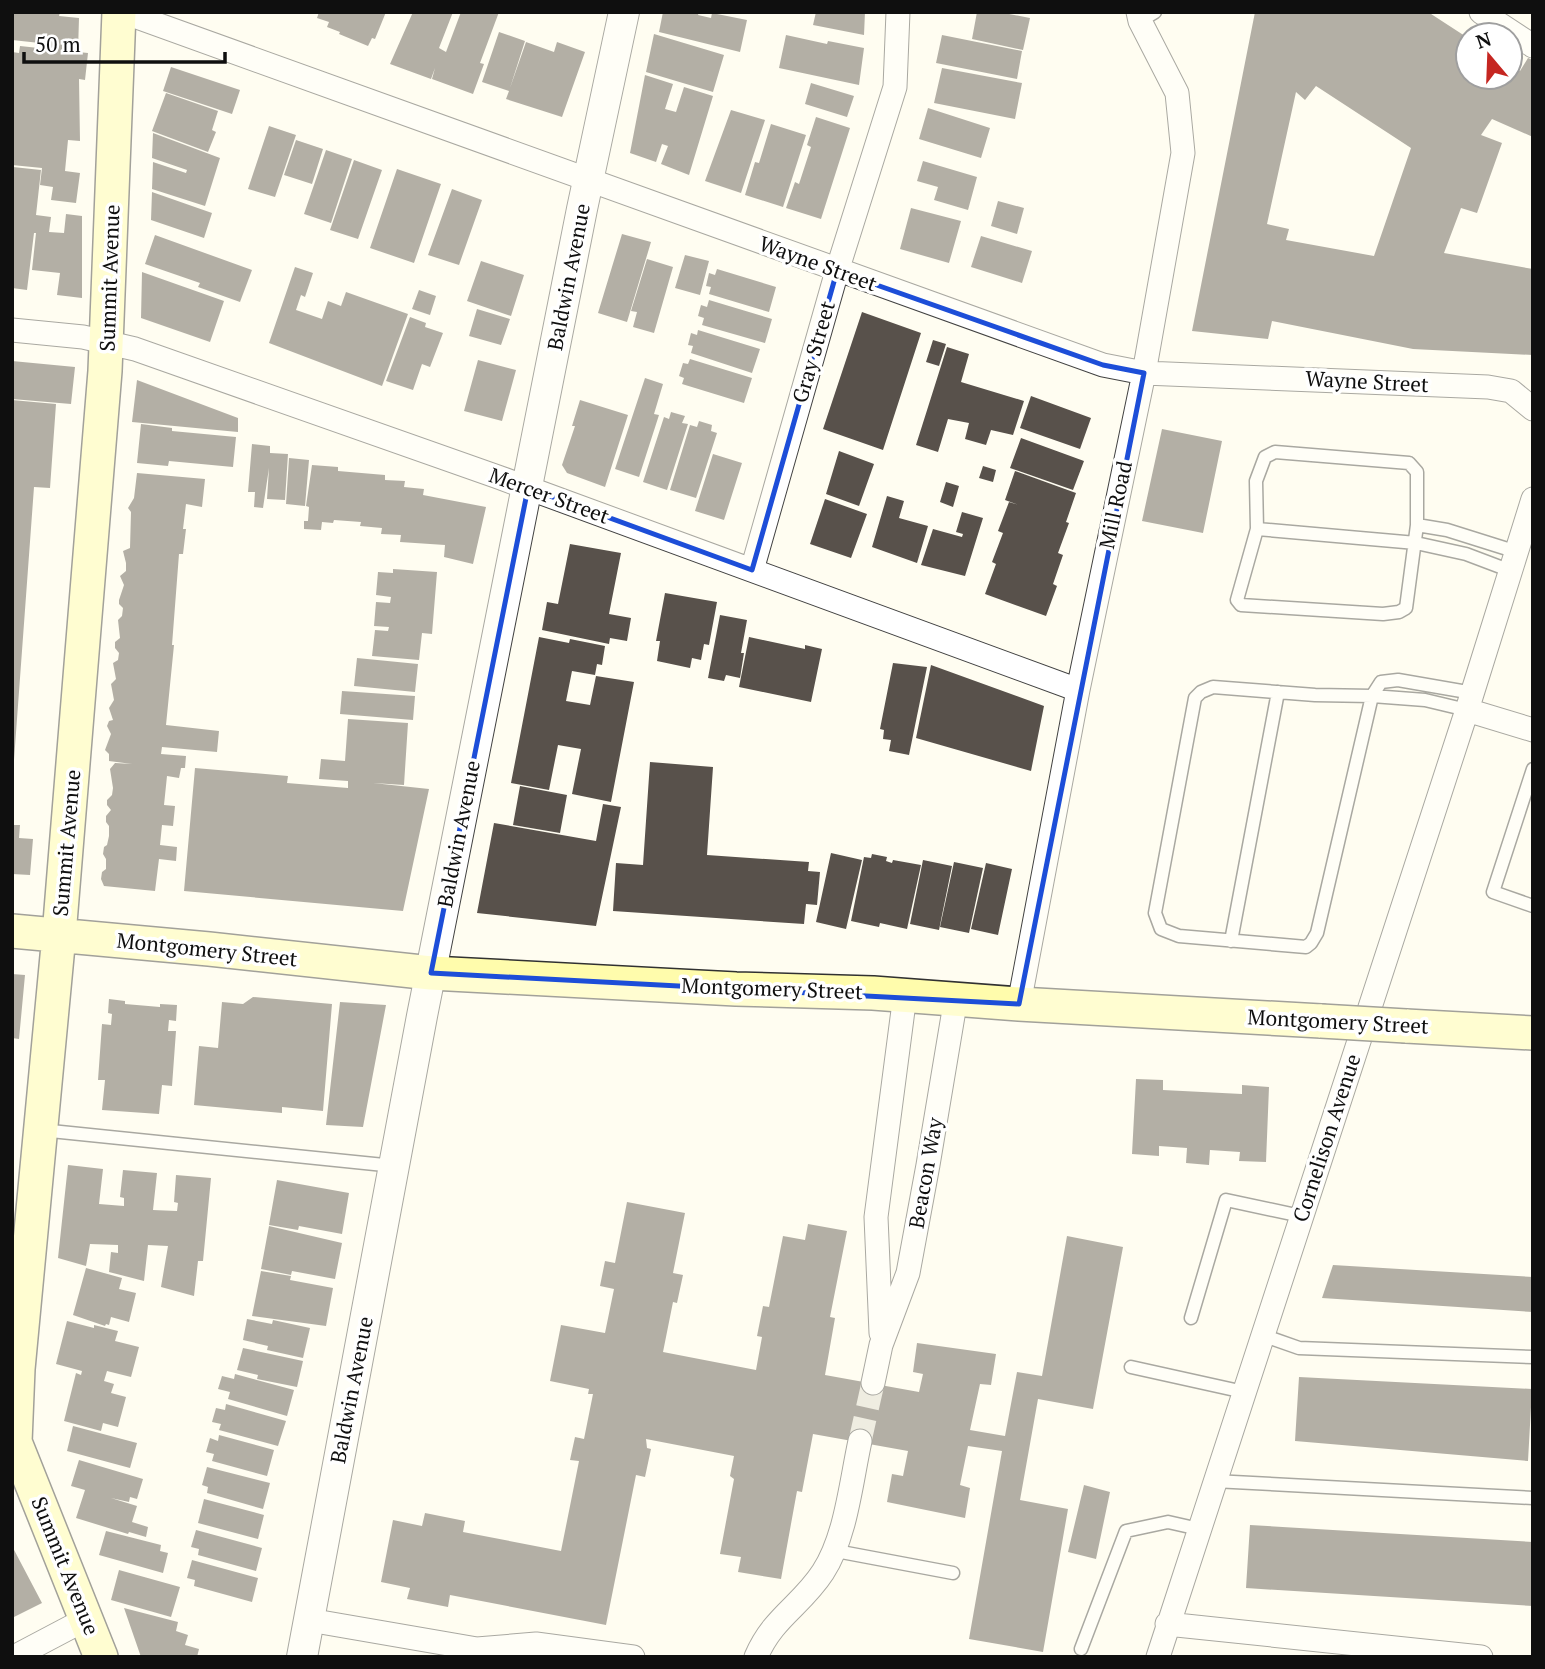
<svg xmlns="http://www.w3.org/2000/svg" width="1545" height="1669" font-family="'PT Serif',serif">
  <rect width="100%" height="100%" fill="#fffdf1"/>
  <path fill="#58514b" fill-rule="evenodd" d="M12 12H60L59 16 79 18 78 52 88 53 85 80 79 79 80 141 68 140 65 171 80 173 76 203 51 200 53 187 40 185 42 168 12 165V52L19 53 20 46 48 49 49 44 12 40Z
    M319 12H386L375 39 372 38 368 46 339 34 340 32 327 27 329 22 317 18Z
    M413 12H453L439 48 446 52 461 12H499L480 63 484 64 473 94 432 79 435 68 431 79 390 64Z
    M663 12H699L698 15 711 18 712 13 747 20 740 52 659 32Z
    M816 12H865L864 35 813 25Z
    M977 12H999L1030 18 1023 50 972 39Z
    M1255 12H1428L1468 38V77H1510V64L1520 71 1528 58 1533 60V137L1492 119 1481 135 1502 143 1477 213 1461 208 1444 253 1533 269V355L1413 349 1272 321 1268 339 1192 331ZM1316 86 1411 148 1374 256 1286 240 1289 229 1267 224 1296 92 1305 100Z
    M499 32 525 41 510 88 526 42 554 52 557 42 585 52 562 117 506 99 509 91 482 82Z
    M654 34 724 55 713 92 646 72Z
    M786 35 827 44 828 41 864 48 859 85 779 68Z
    M942 35 1022 51 1017 79 936 63Z
    M171 67 240 90 232 114 163 91Z
    M942 68 1022 83 1015 119 934 103Z
    M645 75 673 84 665 109 676 112 684 87 713 96 689 175 661 164 668 146 662 144 656 162 630 153Z
    M811 83 854 96 847 117 805 104Z
    M166 93 218 111 212 130 216 132 208 152 152 131Z
    M928 108 990 128 981 158 919 139Z
    M731 110 765 120 741 193 705 181Z
    M816 117 850 128 821 219 786 208 795 182 799 184 811 147 807 145Z
    M771 124 806 135 783 207 745 195 755 162 759 163Z
    M269 126 296 135 275 197 248 189Z
    M153 133 220 158 205 206 152 189 153 162 186 173 187 170 152 158Z
    M296 140 323 149 312 184 284 175Z
    M326 150 352 159 331 223 304 214Z
    M354 160 382 170 358 239 330 230Z
    M923 161 977 177 968 210 934 200 938 187 917 181Z
    M13 167 41 170 36 215 51 217 49 232 64 233 66 214 82 216V298L57 295 60 273 32 270 36 233H34L27 290 12 288Z
    M397 169 441 184 414 263 370 248Z
    M452 189 482 200 459 265 428 255Z
    M152 192 212 213 204 238 151 220Z
    M998 201 1024 208 1017 234 991 226Z
    M911 208 961 221 949 263 900 249Z
    M622 234 651 242 627 322 598 313Z
    M155 235 252 270 240 302 198 287 200 283 145 264Z
    M981 236 1032 251 1022 283 971 267Z
    M685 255 709 261 700 295 675 288Z
    M647 259 673 267 654 333 633 327 637 312 631 311Z
    M481 261 524 275 511 316 467 301Z
    M295 267 313 273 305 297 301 295 296 310 299 311 322 319 328 301 341 306 346 292 408 314 382 386 269 343Z
    M717 269 776 287 769 312 709 294 711 287 706 286 709 273 715 275Z
    M142 272 224 301 210 342 141 318Z
    M419 290 436 296 430 315 412 309Z
    M709 300 772 319 765 343 702 325 704 318 698 316 701 305 707 307Z
    M477 309 510 319 501 345 469 336Z
    M862 312 921 333 883 450 823 429Z
    M410 317 426 323 425 327 443 333 430 367 422 364 413 390 386 381Z
    M698 330 760 349 752 373 691 353 693 346 688 345 691 333 697 335Z
    M933 340 946 344 939 366 926 362Z
    M947 347 969 354 961 382 1024 401 1013 435 991 430 986 445 965 439 969 423 948 419 938 452 916 445Z
    M690 359 752 378 744 403 682 384 684 378 679 376 683 363 688 364Z
    M478 360 516 370 502 421 464 411Z
    M12 361 75 367 71 404 12 399Z
    M645 378 663 384 654 414 659 415 639 477 615 469Z
    M137 380 238 418V432L132 422Z
    M1031 396 1091 418 1080 449 1020 428Z
    M12 400 56 404 50 488 34 487 14 760H12Z
    M580 400 628 415 605 487 567 473 562 465 575 426H572Z
    M671 412 685 416 682 423 688 424 667 490 643 482 664 417 669 419Z
    M699 421 712 425 711 431 717 433 696 498 670 490 690 425 697 427Z
    M141 424 172 428V431L236 437 233 467 169 461 168 466 137 463Z
    M1162 429 1222 441 1203 533 1142 521Z
    M1021 438 1084 461 1073 490 1010 468Z
    M252 444 270 446V453L288 454 285 500 267 499 269 468 263 508 254 507 255 492H248Z
    M839 451 874 464 859 506 826 494Z
    M713 454 742 463 724 520 695 511Z
    M289 458 309 460 305 506 286 504Z
    M312 465 338 467V471L385 475V480L405 481 404 487 424 489 423 495 486 507 473 564 444 557 445 545 400 542 401 535 381 534 382 528 360 526 361 522 334 520 333 523 322 522 321 530 304 529V521H308L309 507 306 506Z
    M983 466 996 470 993 482 979 478Z
    M1015 471 1076 493 1066 522 1069 523 1058 553 1063 555 1053 584 1057 586 1046 616 985 594 996 564 992 562 1003 533 998 531 1009 502 1019 505 1005 500Z
    M137 473 205 479 202 507 186 504 183 529H186L183 554H179L172 645H174L166 725 219 731 217 752 162 747 161 754 186 756 185 768H181L179 778 167 776 164 805 175 806 173 826 162 825 160 845 177 847 176 861 159 859 155 891 104 886 101 879 102 872 106 869V859L103 854 104 847 107 845 109 836V826L106 822V816L111 810 107 805V800L112 795 113 788 110 769 115 763 132 764 109 761V754L105 750 111 734 107 726 109 721 113 720 109 708 114 700 111 684 116 679 113 663 118 660 119 653 115 648V642L120 638 118 620 122 616 123 608 119 604V600L124 585 120 576 126 571V563L123 551 130 548 131 512 128 508 134 498Z
    M946 482 959 486 953 507 940 502Z
    M887 496 904 501 899 518 928 526 917 563 872 547Z
    M825 499 867 514 851 558 810 544Z
    M962 512 983 518 965 576 921 565 933 529 962 537 963 534 956 532Z
    M570 544 621 553 609 614 631 618 627 641 610 638 609 644 542 630 547 602 558 604Z
    M393 569 437 572 432 634 422 633 419 660 372 656 375 630 388 631 389 627 374 626 376 602 390 603 391 597 376 595 378 572 393 573Z
    M665 593 717 602 709 645 704 644 701 660 692 658 690 668 657 661 660 641H656Z
    M720 615 747 620 741 653H744L740 678 726 675 724 681 708 678Z
    M539 637 569 643 570 639 605 646 602 665 597 664 595 675 572 671 566 701 590 705 596 676 634 682 611 802 572 794 581 749 558 745 549 790 511 783Z
    M749 637 805 649V645L822 649 811 702 739 687Z
    M357 658 418 664 415 692 354 686Z
    M893 663 927 667 909 755 889 751 891 740 883 739 884 730 880 729Z
    M931 665 1044 706 1031 771 916 738Z
    M342 691 415 696 413 720 340 714Z
    M348 719 408 723 404 785 373 783 429 789 403 911 184 891 195 768 288 776 287 783 348 788V781L319 779 321 759 345 761Z
    M650 762 713 767 707 855 809 862 808 871 820 872 817 905 806 904 804 924 613 911 616 863 643 865Z
    M520 786 567 795 560 833 513 825Z
    M603 804 621 807 596 926 477 913 494 823 596 841Z
    M12 825H20L19 838 33 839 30 875 12 874Z
    M831 853 862 860 846 929 816 922Z
    M872 854 887 857 886 861 892 863 893 860 921 865 907 929 880 923 879 927 851 921 864 857 871 858Z
    M923 860 952 866 939 930 910 924Z
    M954 862 983 868 969 933 940 927Z
    M986 863 1012 869 998 935 971 929Z
    M12 974 25 975 19 1039 12 1038Z
    M253 997 332 1004 323 1111 282 1107V1113L194 1105 199 1046 218 1048 222 1002 243 1004Z
    M109 999 125 1001V1004L160 1007V1004L177 1005 176 1021 169 1020 168 1031H176L172 1086 162 1085 159 1114 102 1110 105 1080H98L102 1024 111 1025 112 1014 108 1013Z
    M340 1002 386 1005 363 1127 326 1125Z
    M1136 1079 1163 1080V1090L1242 1094V1085L1269 1087 1266 1162 1239 1161 1240 1152 1210 1150 1209 1165 1186 1163 1187 1148 1159 1146V1156L1132 1154Z
    M68 1165 103 1169 99 1204 124 1206V1198L120 1197 123 1170 157 1173 153 1210 177 1211 178 1203 174 1202 176 1175 211 1178 203 1261H198L194 1296 161 1287 168 1246 148 1245 144 1281 109 1272 111 1252 118 1253V1245L90 1244 86 1266 58 1258Z
    M277 1180 349 1193 342 1234 299 1226 298 1230 269 1225Z
    M627 1202 685 1213 673 1273 683 1275 677 1303 673 1302 663 1352 756 1370 762 1337 757 1336 763 1306 769 1307 783 1236 805 1240 808 1224 847 1231 830 1317 835 1318 825 1375 919 1392 923 1374 913 1372 917 1343 996 1354 991 1385 980 1384 970 1430 1005 1436 1017 1372 1042 1376 1067 1236 1123 1247 1093 1409 1038 1399 1020 1500 1068 1509 1043 1652 969 1639 1002 1451 968 1446 960 1485 970 1488 965 1518 887 1502 892 1474 903 1476 908 1451 813 1434 802 1492 797 1491 781 1579 738 1572 741 1557 720 1554 734 1479 730 1476 734 1456 646 1439 647 1448 651 1449 645 1477 636 1475 606 1625 450 1595 448 1607 407 1599 410 1588 381 1582 393 1520 422 1526 425 1513 465 1521 463 1532 561 1551 579 1461 570 1460 575 1437 584 1439 593 1394H588L589 1389 550 1381 561 1325 605 1333 614 1289 600 1286 605 1261 615 1263Z
    M269 1226 342 1243 335 1279 292 1271 291 1275 261 1269Z
    M1333 1265 1533 1277V1312L1322 1298Z
    M86 1268 122 1278 119 1289 136 1293 129 1322 111 1317 109 1325 106 1324 105 1326 73 1315Z
    M261 1271 291 1276 290 1280 333 1288 326 1326 252 1316Z
    M247 1319 272 1324 273 1320 310 1328 303 1358 267 1350 268 1346 243 1340Z
    M67 1321 94 1328V1325L118 1331 115 1341 139 1347 131 1377 107 1371 104 1381 114 1384 111 1393 126 1397 118 1427 103 1423 101 1431 64 1421 76 1373 81 1375 82 1371 56 1364Z
    M243 1348 303 1361 297 1387 257 1379 258 1375 237 1370Z
    M235 1374 294 1390 287 1416 228 1399 230 1392 218 1389 222 1376 234 1379Z
    M1299 1377 1532 1389 1528 1461 1295 1441Z
    M226 1404 286 1421 278 1446 219 1430 221 1424 212 1422 216 1408 225 1410Z
    M73 1426 137 1443 130 1468 67 1451Z
    M219 1435 274 1450 267 1476 212 1461 214 1454 206 1452 210 1438 218 1441Z
    M79 1460 143 1479 137 1499 130 1497 129 1502 111 1498 137 1506 132 1522 148 1527 146 1537 129 1532 128 1534 76 1518 85 1490 71 1486Z
    M207 1467 270 1483 263 1509 207 1493 208 1487 202 1485Z
    M1084 1485 1110 1492 1096 1559 1068 1552Z
    M204 1499 264 1515 258 1539 198 1523Z
    M1250 1525 1533 1542V1606L1246 1588Z
    M196 1530 262 1548 256 1571 198 1555 199 1549 191 1547Z
    M106 1531 161 1545 160 1551 168 1553 163 1573 99 1555Z
    M12 1546 42 1603 12 1618Z
    M192 1560 258 1578 252 1602 194 1586 195 1580 187 1578Z
    M119 1570 180 1587 171 1617 111 1600Z
    M124 1608 178 1622 176 1631 188 1635 185 1645 199 1649 197 1657H141Z"/>
  <g fill="none" stroke-linecap="round" stroke-linejoin="round">
    <path stroke="#dbd9cf" stroke-width="23" stroke-dasharray="23 11" stroke-linecap="butt" d="M860 1441 873 1383"/>
    <g stroke="#424242" stroke-width="15">
      <path id="service" d="M1140 21 1155 12
        M1417 525 1447 530 1517 552
        M1257 529 1237 600 1241 605 1383 614 1399 612 1406 608 1417 525V472L1409 463 1275 452 1265 457 1256 481 1257 529 1416 543 1466 554 1511 571
        M1213 687 1315 695 1372 696 1317 933 1311 943 1306 947 1179 936 1161 929 1155 913 1195 698 1201 692Z
        M1467 710 1425 700 1372 696 1381 682 1398 680 1473 693
        M1533 769 1493 892 1533 906
        M1231 941 1278 692
        M41 1130 394 1166
        M1191 1318 1226 1200 1301 1216
        M1262 1335 1299 1348 1533 1357
        M1131 1367 1244 1392
        M1214 1481 1533 1498
        M836 1551 953 1573
        M1081 1649 1126 1531 1168 1522 1199 1529"/>
    </g>
    <g stroke="#424242" stroke-width="25">
      <path id="minor" d="M123 12 1103 365 1144 373 1488 387 1511 391 1533 409
        M1481 12 1533 46
        M12 330 83 337 135 349 498 477 1078 690
        M752 570 837 271 895 87 898 12
        M1467 710 1533 730
        M1019 1004 1078 690 1144 373 1183 153 1177 93 1140 21 1138 12
        M881 1333 876 1217 905 995
        M873 1383 881 1345 908 1273 928 1165 956 998
        M309 1620 477 1649 536 1644 633 1657
        M1167 1624 1481 1657
        M14 1657 86 1619
        M756 1657C773 1617 801 1606 823 1572 846 1537 851 1482 860 1441
        M1158 1657 1467 710 1533 499"/>
    </g>
    <g stroke="#424242" stroke-width="32">
      <path id="tertiary" d="M302 1657 422 1016 582 209 624 12"/>
    </g>
    <g stroke="#313131" stroke-width="36">
      <path id="secondary" d="M12 931 209 949 431 973 736 989 873 993 1019 1004 1321 1021
        M1406 1026 1533 1033
        M101 1657 15 1442 18 1369 59 935 105 371 119 12"/>
    </g>
    <use href="#service" stroke="#fff" stroke-width="12"/>
    <use href="#minor" stroke="#fff" stroke-width="23"/>
    <use href="#tertiary" stroke="#fff" stroke-width="30"/>
    <use href="#secondary" stroke="#fffcac" stroke-width="33"/>
    <g stroke="#313131" stroke-width="36" stroke-linecap="butt">
      <path id="secondary-bridge" d="M1321 1021 1406 1026"/>
    </g>
    <use href="#secondary-bridge" stroke="#fffcac" stroke-width="33"/>
  </g>
  <path d="M0 0H1545V1669H0ZM837 271 1103 365 1144 373 1019 1004 431 973 528 488 752 570Z" fill="#fffdf1" fill-opacity=".55" fill-rule="evenodd"/>
  <path fill="none" stroke="#1d4ed8" stroke-width="5" stroke-linejoin="round" d="M837 271 1103 365 1144 373 1019 1004 431 973 528 488 752 570Z"/>
  <g text-anchor="middle" stroke-width="7" stroke-linejoin="round" paint-order="stroke">
    <g font-size="21" fill="#0f0f0f" stroke="#fff">
      <text transform="translate(818 264) rotate(20)" y="7">Wayne Street</text>
      <text transform="translate(569 277) rotate(-79)" y="7">Baldwin Avenue</text>
      <text transform="translate(110 278) rotate(-88)" y="7">Summit Avenue</text>
      <text transform="translate(814 352) rotate(-74)" y="7">Gray Street</text>
      <text transform="translate(1367 382) rotate(3)" y="7">Wayne Street</text>
      <text transform="translate(549 496) rotate(20)" y="7">Mercer Street</text>
      <text transform="translate(1116 505) rotate(-78)" y="7">Mill Road</text>
      <text transform="translate(459 834) rotate(-79)" y="7">Baldwin Avenue</text>
      <text transform="translate(67 843) rotate(-85)" y="7">Summit Avenue</text>
      <text transform="translate(207 950) rotate(6)" y="7">Montgomery Street</text>
      <text transform="translate(772 989) rotate(2)" y="7">Montgomery Street</text>
      <text transform="translate(1338 1022) rotate(3)" y="7">Montgomery Street</text>
      <text transform="translate(1327 1138) rotate(-72)" y="7">Cornelison Avenue</text>
      <text transform="translate(926 1173) rotate(-80)" y="7">Beacon Way</text>
      <text transform="translate(352 1390) rotate(-79)" y="7">Baldwin Avenue</text>
      <text transform="translate(65 1566) rotate(68)" y="7">Summit Avenue</text>
    </g>
  </g>
  <rect width="1545" height="1669" fill="none" stroke="#0f0f0f" stroke-width="28"/>
  <g transform="translate(1489 56) rotate(341)"><circle r="33" fill="#ffffff" stroke="#9f9f9f" stroke-width="2"/>
  <path d="M0-5L12 26L0 18L-12 26Z" fill="#c52621"/>
  <text y="-10" font-size="19" font-weight="bold" text-anchor="middle" fill="#0f0f0f">N</text>
  </g>
  <path d="M24 52v10h201v-10" fill="none" stroke="#0f0f0f" stroke-width="3.5"/>
  <text x="35" y="52" font-size="21" fill="#0f0f0f" stroke="#ffffff" stroke-width="5" paint-order="stroke">50 m</text>
</svg>
